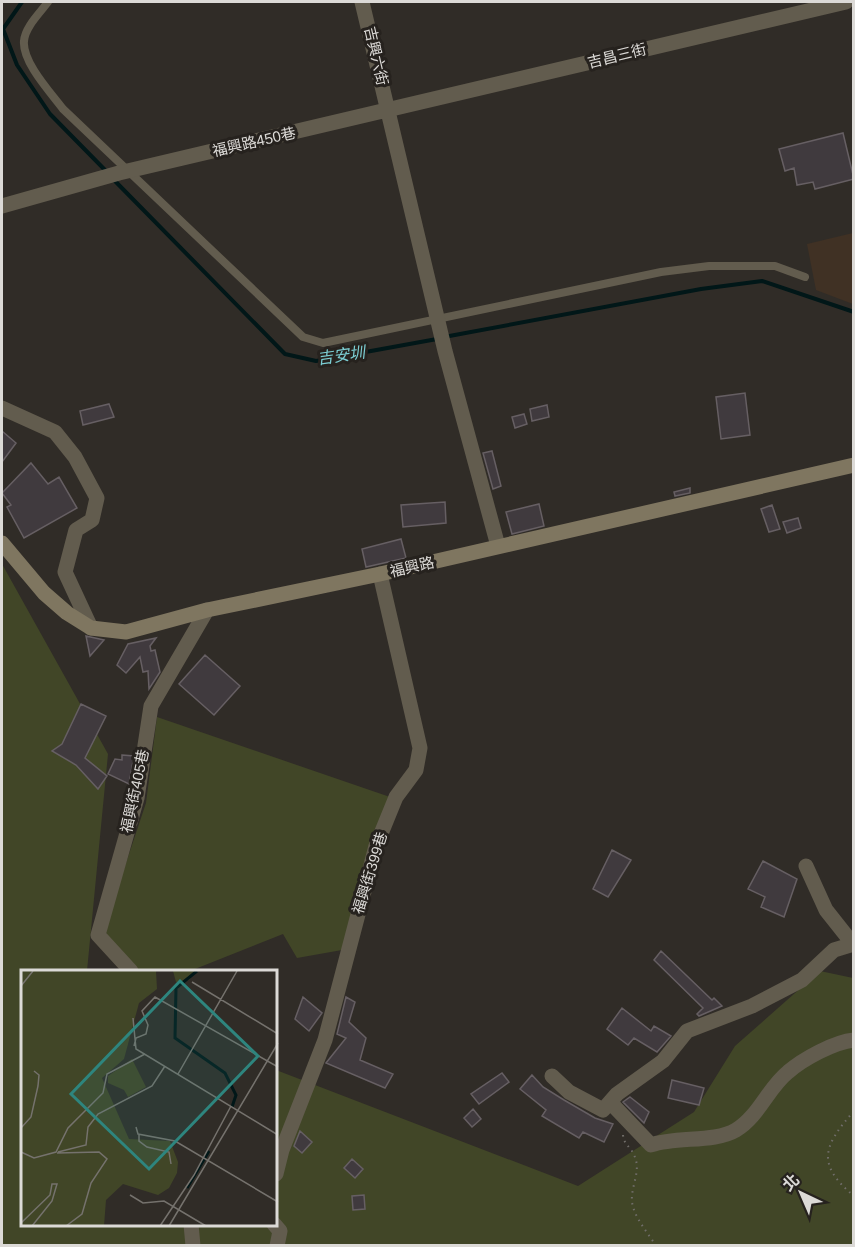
<svg xmlns="http://www.w3.org/2000/svg" width="855" height="1247" font-family="Helvetica,'Noto Sans TC',sans-serif">
  <rect width="100%" height="100%" fill="#302c27"/>
  <path fill="#403124" d="M853 233H854L853 304 816 290 807 244Z"/>
  <path fill="#414627" d="M2 564 108 754 87 971H22V1224H276V1070L578 1186 694 1112 735 1046 820 971 853 978V1245H2Z
    M157 717 390 797 342 950 297 958 283 934 190 971H139C128 959 105 943 105 926L146 803Z"/>
  <g fill="none" stroke-linecap="round" stroke-linejoin="round">
    <path stroke="#011718" stroke-width="4" d="M22 2 3 29 17 65 50 114 106 171
      M113 179 285 354 316 361 437 339
      M444 337 701 289 762 281 854 312"/>
  </g>
  <path fill="#403a3e" stroke="#665f63" stroke-width="1.5" d="M843 133 854 179 815 189 813 182 797 185 794 168 785 171 779 149Z
    M745 393 750 435 721 439 716 397Z
    M109 404 114 417 83 425 80 411Z
    M547 405 549 417 532 421 530 409Z
    M524 414 527 424 515 428 512 417Z
    M2 431 16 443 2 462Z
    M492 451 501 486 493 489 483 453Z
    M31 463 48 484 59 477 77 508 24 538 7 507 11 505 2 493Z
    M690 488V493L675 496 674 492Z
    M445 502 446 523 403 527 401 505Z
    M539 504 544 526 512 534 506 512Z
    M772 505 780 529 769 532 761 509Z
    M798 518 801 528 787 533 783 522Z
    M401 539 406 558 366 567 362 549Z
    M86 636 104 640 90 656Z
    M156 638 150 646 151 651 155 650 160 672 149 689 148 671 143 672 140 657 126 673 117 665 128 644Z
    M205 655 240 686 214 715 179 684Z
    M81 704 106 716 85 758 107 776 98 789 76 765 52 751 62 744Z
    M122 755 134 756 129 784 108 774 115 759 122 760Z
    M612 850 631 860 608 897 593 889Z
    M763 861 797 879 784 917 761 907 765 897 748 889Z
    M661 951 712 1000 714 998 722 1006 699 1016 697 1014 703 1008 654 960Z
    M303 997 322 1013 309 1031 295 1019Z
    M346 997 355 1002 349 1022 366 1038 360 1060 393 1074 385 1088 326 1063 346 1038 337 1034Z
    M622 1008 651 1031 654 1026 671 1036 657 1052 634 1038 628 1045 607 1029Z
    M502 1073 509 1082 479 1104 471 1094Z
    M532 1075 543 1087 564 1100 595 1118 613 1124 604 1142 583 1132 579 1138 542 1116 546 1110 520 1089Z
    M672 1080 704 1088 699 1105 668 1098Z
    M630 1097 649 1112 644 1123 623 1102Z
    M473 1109 481 1119 472 1127 464 1118Z
    M300 1131 312 1142 302 1153 294 1146Z
    M352 1159 363 1169 355 1178 344 1168Z
    M364 1195 365 1209 353 1210 352 1196Z"/>
  <g fill="none" stroke-linecap="round" stroke-linejoin="round">
    <path stroke="#706d69" stroke-width="2" stroke-dasharray="1.5 4.5" stroke-linecap="butt" d="M854 1111C824 1145 815 1164 854 1196
      M623 1135C624 1145 631 1147 634 1155 641 1169 633 1182 632 1196 630 1213 647 1231 656 1246"/>
    <path stroke="#625c4e" stroke-width="8" d="M48 2C40 13 25 27 24 41 22 62 51 93 63 109L303 337 323 343 661 272 709 266H775L805 277"/>
    <path stroke="#625c4e" stroke-width="15" d="M362 2 445 351 498 546
      M2 206 119 173 846 2
      M2 408 55 432 75 457 97 498 92 520 76 530 65 572 91 628
      M806 866 826 910 853 944
      M131 971 98 935 137 798 151 706 207 610
      M552 1076 569 1092 603 1110 617 1094 663 1061 687 1031 752 1006 802 980 834 950 854 944
      M610 1102 651 1145C677 1136 714 1143 736 1130 759 1116 768 1088 788 1072 803 1059 834 1042 854 1040
      M276 1174 282 1150 325 1040 376 846 396 797 416 770 420 748 380 574
      M191 1224 193 1246
      M274 1224 280 1231 277 1246"/>
    <path stroke="#7f7660" stroke-width="15" d="M2 543 44 593 67 613 91 628 126 632 207 610 380 574 854 465"/>
  </g>
  <g text-anchor="middle" stroke-width="6" stroke-linejoin="round" paint-order="stroke">
    <g font-size="15" fill="#dcdad7" stroke="#26221e">
      <text transform="translate(376 56) rotate(77)" y="5">吉興六街</text>
      <text transform="translate(617 56) rotate(-14)" y="5">吉昌三街</text>
      <text transform="translate(254 142) rotate(-13)" y="5">福興路450巷</text>
      <text transform="translate(412 567) rotate(-13)" y="5">福興路</text>
      <text transform="translate(135 791) rotate(-78)" y="5">福興街405巷</text>
      <text transform="translate(370 873) rotate(-73)" y="5">福興街399巷</text>
    </g>
    <g font-size="16" font-style="italic" fill="#7ccfd4" stroke="#26221e">
      <text transform="translate(341 355) rotate(-8)" y="6">吉安圳</text>
    </g>
  </g>
  <g transform="translate(21 970)">
    <rect width="256" height="256" fill="#302c27"/>
    <path d="M0 1H135L136 19 118 33 103 89 81 108 108 169 149 171 157 192 156 203 148 218 137 225 102 214 85 230 83 256H0ZM152 1H174L168 10 155 12ZM111 89 125 117 107 127 103 120 87 113V106Z" fill="#414627"/>
    <path fill="none" stroke="#011718" stroke-width="3" d="M176 1 155 18 154 68 204 103 215 125 211 137M166 218 188 181"/>
    <path fill="none" stroke="#75726d" stroke-width="1.5" d="M171 12 257 64M0 16 12 1M112 48 115 79 257 165M113 76 115 68 125 64 127 55 121 41 134 27 257 97M157 104 216 1M115 157 117 164 154 171 257 232M0 158 10 147 17 116 18 105 13 101M118 164V171L126 177 148 182 150 194M0 182 13 188 35 182 47 158 82 123 86 104 124 84M37 182 65 175 67 157 77 144 131 116 144 96M36 183 78 182 86 189 70 213 61 244 45 256M109 225 122 233 143 231 185 256M0 253 29 225 31 214H36L31 231 11 256M139 256 173 205 210 136M148 256 257 73"/>
    <path fill="#2e857e" fill-opacity="0.15" stroke="#2e857e" stroke-width="3" d="M159 11 237 86 128 199 50 124Z"/>
    <rect width="256" height="256" fill="none" stroke="#dcdad7" stroke-width="3"/>
  </g>
  <rect width="855" height="1247" fill="none" stroke="#dcdad7" stroke-width="6"/>
  <g transform="translate(801 1193) rotate(316)" stroke="#26221e" stroke-width="4.5" paint-order="stroke">
  <path d="M0-4.5L10 22L0 15L-10 22Z" fill="#dcdad7"/>
  <text y="-9" font-size="16" font-weight="bold" text-anchor="middle" fill="#dcdad7">北</text>
  </g>
</svg>
